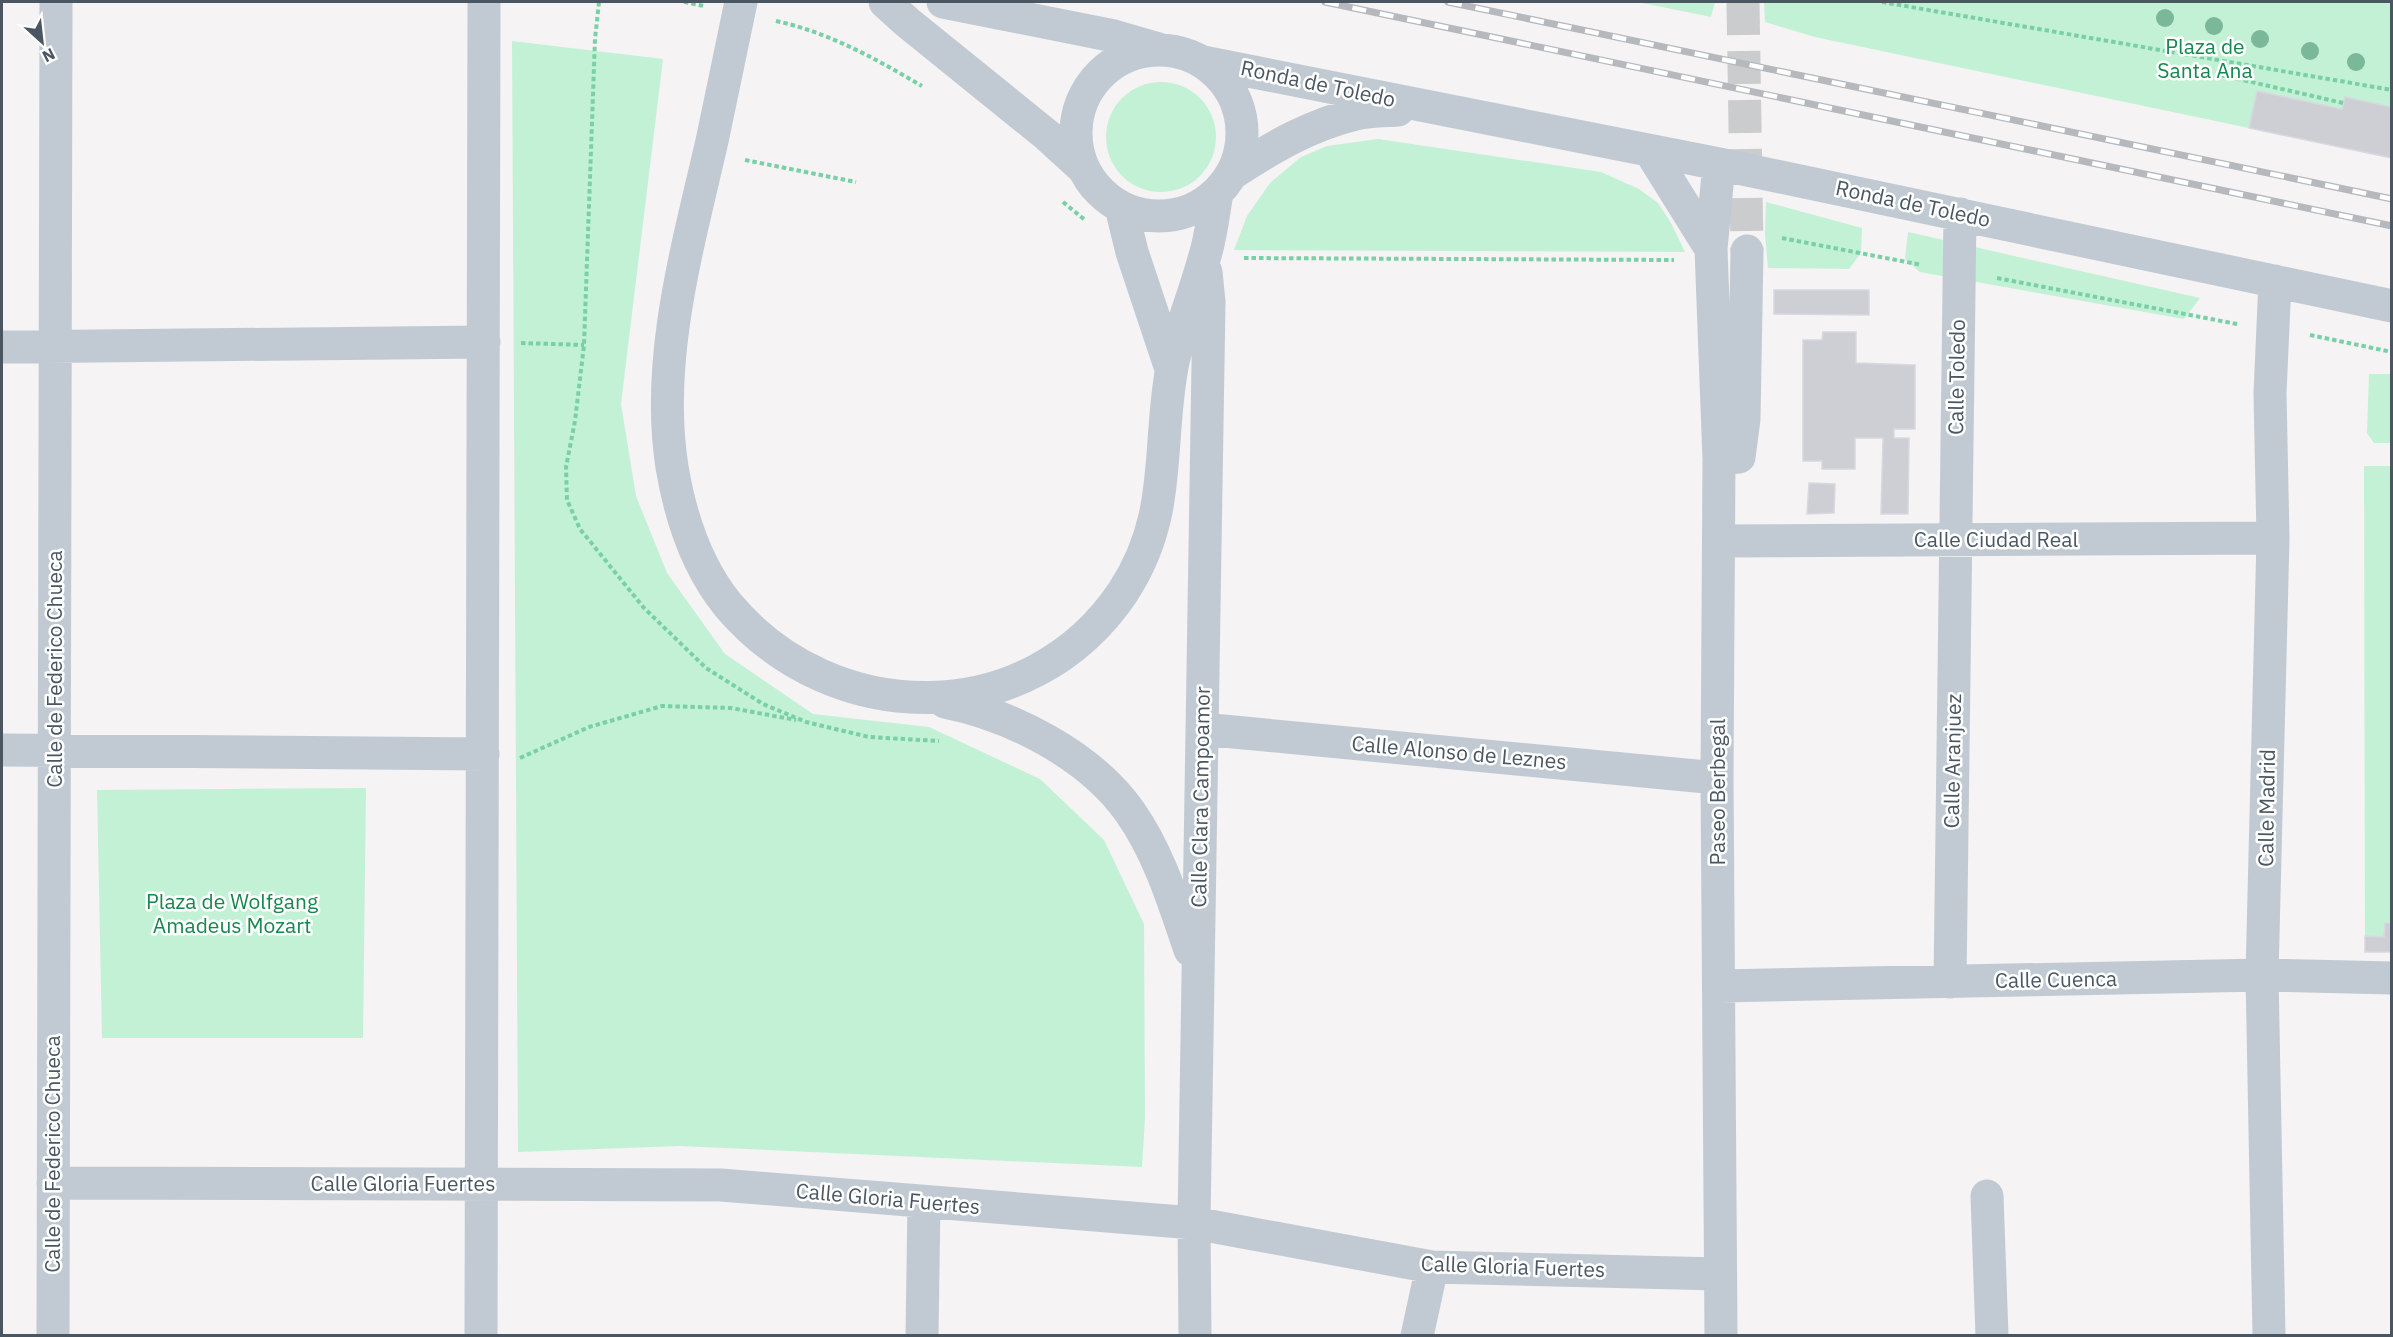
<svg xmlns="http://www.w3.org/2000/svg" width="2393" height="1337" font-family="'IBM Plex Sans',sans-serif">
  <rect width="100%" height="100%" fill="#f5f3f3"/>
  <path fill="#c3f1d5" d="M1637 2H1715L1711 17Z
    M1764 2H2391V107L2345 97 2342 109 2257 92 2249 128 1815 37 1765 22Z
    M512 41 663 59 621 404 636 496 667 573 725 654 813 714 929 727 1040 779 1104 840 1144 924 1145 1117 1142 1167 679 1146 518 1152Z
    M1106 137a55 55 0 1 1 110 0a55 55 0 1 1-110 0Z
    M1378 139 1601 172 1639 189 1658 203 1671 223 1685 252 1234 250 1247 216 1270 183 1301 157 1327 146Z
    M1766 202 1862 228 1861 253 1849 269 1768 268 1765 234Z
    M1908 232 2200 298 2184 319 1920 272 1905 259Z
    M2369 374H2391V443H2374L2367 433Z
    M2364 466H2391V952H2365Z
    M366 788 363 1038H102L97 790Z"/>
  <path fill="#cdcfd5" stroke="#d7d9de" stroke-width="1.5" d="M2257 91 2342 109 2345 97 2392 107V158L2249 128Z
    M1774 290H1869V315L1774 314Z
    M1823 332H1856V363L1915 365V429H1894V438H1909L1908 514H1881L1883 438H1855V469H1822V461H1803V340H1822Z
    M1809 483 1835 484 1834 513 1807 514Z
    M2385 923H2392V952H2365V936L2384 937Z"/>
  <g fill="none" stroke-linecap="round" stroke-linejoin="round">
    <path stroke="#caccce" stroke-width="33" stroke-dasharray="33 16" stroke-linecap="butt" d="M1743 2 1747 251"/>
    <path stroke="#7ad0a6" stroke-width="4" stroke-dasharray="4.5 3" stroke-linecap="butt" d="M599 2 595 39 584 345 575 421 566 467 567 500 580 529 644 608 706 668 763 704 806 722 869 737 939 741
      M684 2 704 6
      M1882 2 2392 90
      M776 21C828 32 876 59 922 86
      M2223 61 2221 75 2343 103
      M745 160 856 182
      M1063 202 1085 220
      M1782 238 1922 265
      M1244 258 1674 260
      M1997 278 2237 324
      M2310 335 2392 352
      M521 343 584 345
      M520 758 589 727 662 706 731 708 796 720"/>
    <path stroke="#c1cad2" stroke-width="33" d="M741 2C731 48 722 95 712 141 688 246 655 359 672 467 680 515 697 567 728 605 833 730 1030 731 1123 592 1173 516 1157 449 1172 367 1179 330 1194 296 1204 259 1211 238 1213 215 1217 193
      M885 2 907 22 1048 136 1083 168
      M943 2 1114 36 1159 49
      M1076 133a83 83 0 1 1 166 0a83 83 0 1 1-166 0Z
      M1203 62 1719 164 2392 306
      M1650 151 1711 249
      M1719 164 1711 249 1719 459 1717 778 1721 1336
      M1233 173C1271 148 1310 125 1356 114 1369 111 1384 111 1398 110
      M1121 207 1132 252 1171 369
      M2 347 484 342
      M1719 459 1739 457 1744 419 1747 251
      M1719 541 2273 538
      M945 702C1011 715 1090 755 1130 812 1159 853 1174 903 1190 950
      M1202 729 1717 778
      M2 750 483 754
      M1950 982 1960 214
      M1720 986 2262 975 2392 978
      M53 1183 721 1185 1194 1223 1432 1267 1719 1274
      M1987 1196 1992 1336
      M53 1336 56 2
      M481 1336 484 2
      M922 1336 924 1202
      M1195 1336 1194 1223 1209 302 1206 272
      M1417 1336 1432 1267
      M2269 1336 2262 975 2273 538 2270 393 2275 281"/>
    <g stroke="#b5b8bd" stroke-width="7">
      <path id="rail" d="M1325 2 2392 226
        M1448 2 2392 199"/>
    </g>
    <use href="#rail" stroke="#fff" stroke-width="4.5" stroke-dasharray="14" stroke-linecap="butt"/>
  </g>
  <g fill="#7bb799">
    <circle cx="2165" cy="18" r="9"/>
    <circle cx="2214" cy="26" r="9"/>
    <circle cx="2260" cy="39" r="9"/>
    <circle cx="2310" cy="51" r="9"/>
    <circle cx="2356" cy="62" r="9"/>
  </g>
  <g text-anchor="middle" stroke-width="5" stroke-linejoin="round" paint-order="stroke">
    <g font-size="21" fill="#17864f" stroke="#fff">
      <text x="2205" y="54">Plaza de<tspan x="2205" dy="24">Santa Ana</tspan></text>
      <text x="232" y="909">Plaza de Wolfgang<tspan x="232" dy="24">Amadeus Mozart</tspan></text>
    </g>
    <g font-size="21" fill="#4a5661" stroke="#fff">
      <text transform="translate(1318 84) rotate(12)" y="7">Ronda de Toledo</text>
      <text transform="translate(1913 204) rotate(12)" y="7">Ronda de Toledo</text>
      <text transform="translate(1957 377) rotate(-89)" y="7">Calle Toledo</text>
      <text x="1996" y="547">Calle Ciudad Real</text>
      <text transform="translate(55 669) rotate(-90)" y="7">Calle de Federico Chueca</text>
      <text transform="translate(1459 753) rotate(5)" y="7">Calle Alonso de Leznes</text>
      <text transform="translate(1953 761) rotate(-89)" y="7">Calle Aranjuez</text>
      <text transform="translate(1718 792) rotate(-90)" y="7">Paseo Berbegal</text>
      <text transform="translate(1201 797) rotate(-89)" y="7">Calle Clara Campoamor</text>
      <text transform="translate(2267 808) rotate(-89)" y="7">Calle Madrid</text>
      <text transform="translate(2056 980) rotate(-1)" y="7">Calle Cuenca</text>
      <text transform="translate(53 1154) rotate(-90)" y="7">Calle de Federico Chueca</text>
      <text x="403" y="1191">Calle Gloria Fuertes</text>
      <text transform="translate(888 1199) rotate(5)" y="7">Calle Gloria Fuertes</text>
      <text transform="translate(1513 1267) rotate(2)" y="7">Calle Gloria Fuertes</text>
    </g>
  </g>
  <rect width="2393" height="1337" fill="none" stroke="#4a5661" stroke-width="6"/>
  <g transform="translate(42 42) rotate(153)" stroke="#ffffff" stroke-width="4.5" paint-order="stroke">
  <path d="M0-4.5L10 22L0 15L-10 22Z" fill="#4a5661"/>
  <text y="-9" font-size="16" font-weight="bold" text-anchor="middle" fill="#4a5661">N</text>
  </g>
</svg>
